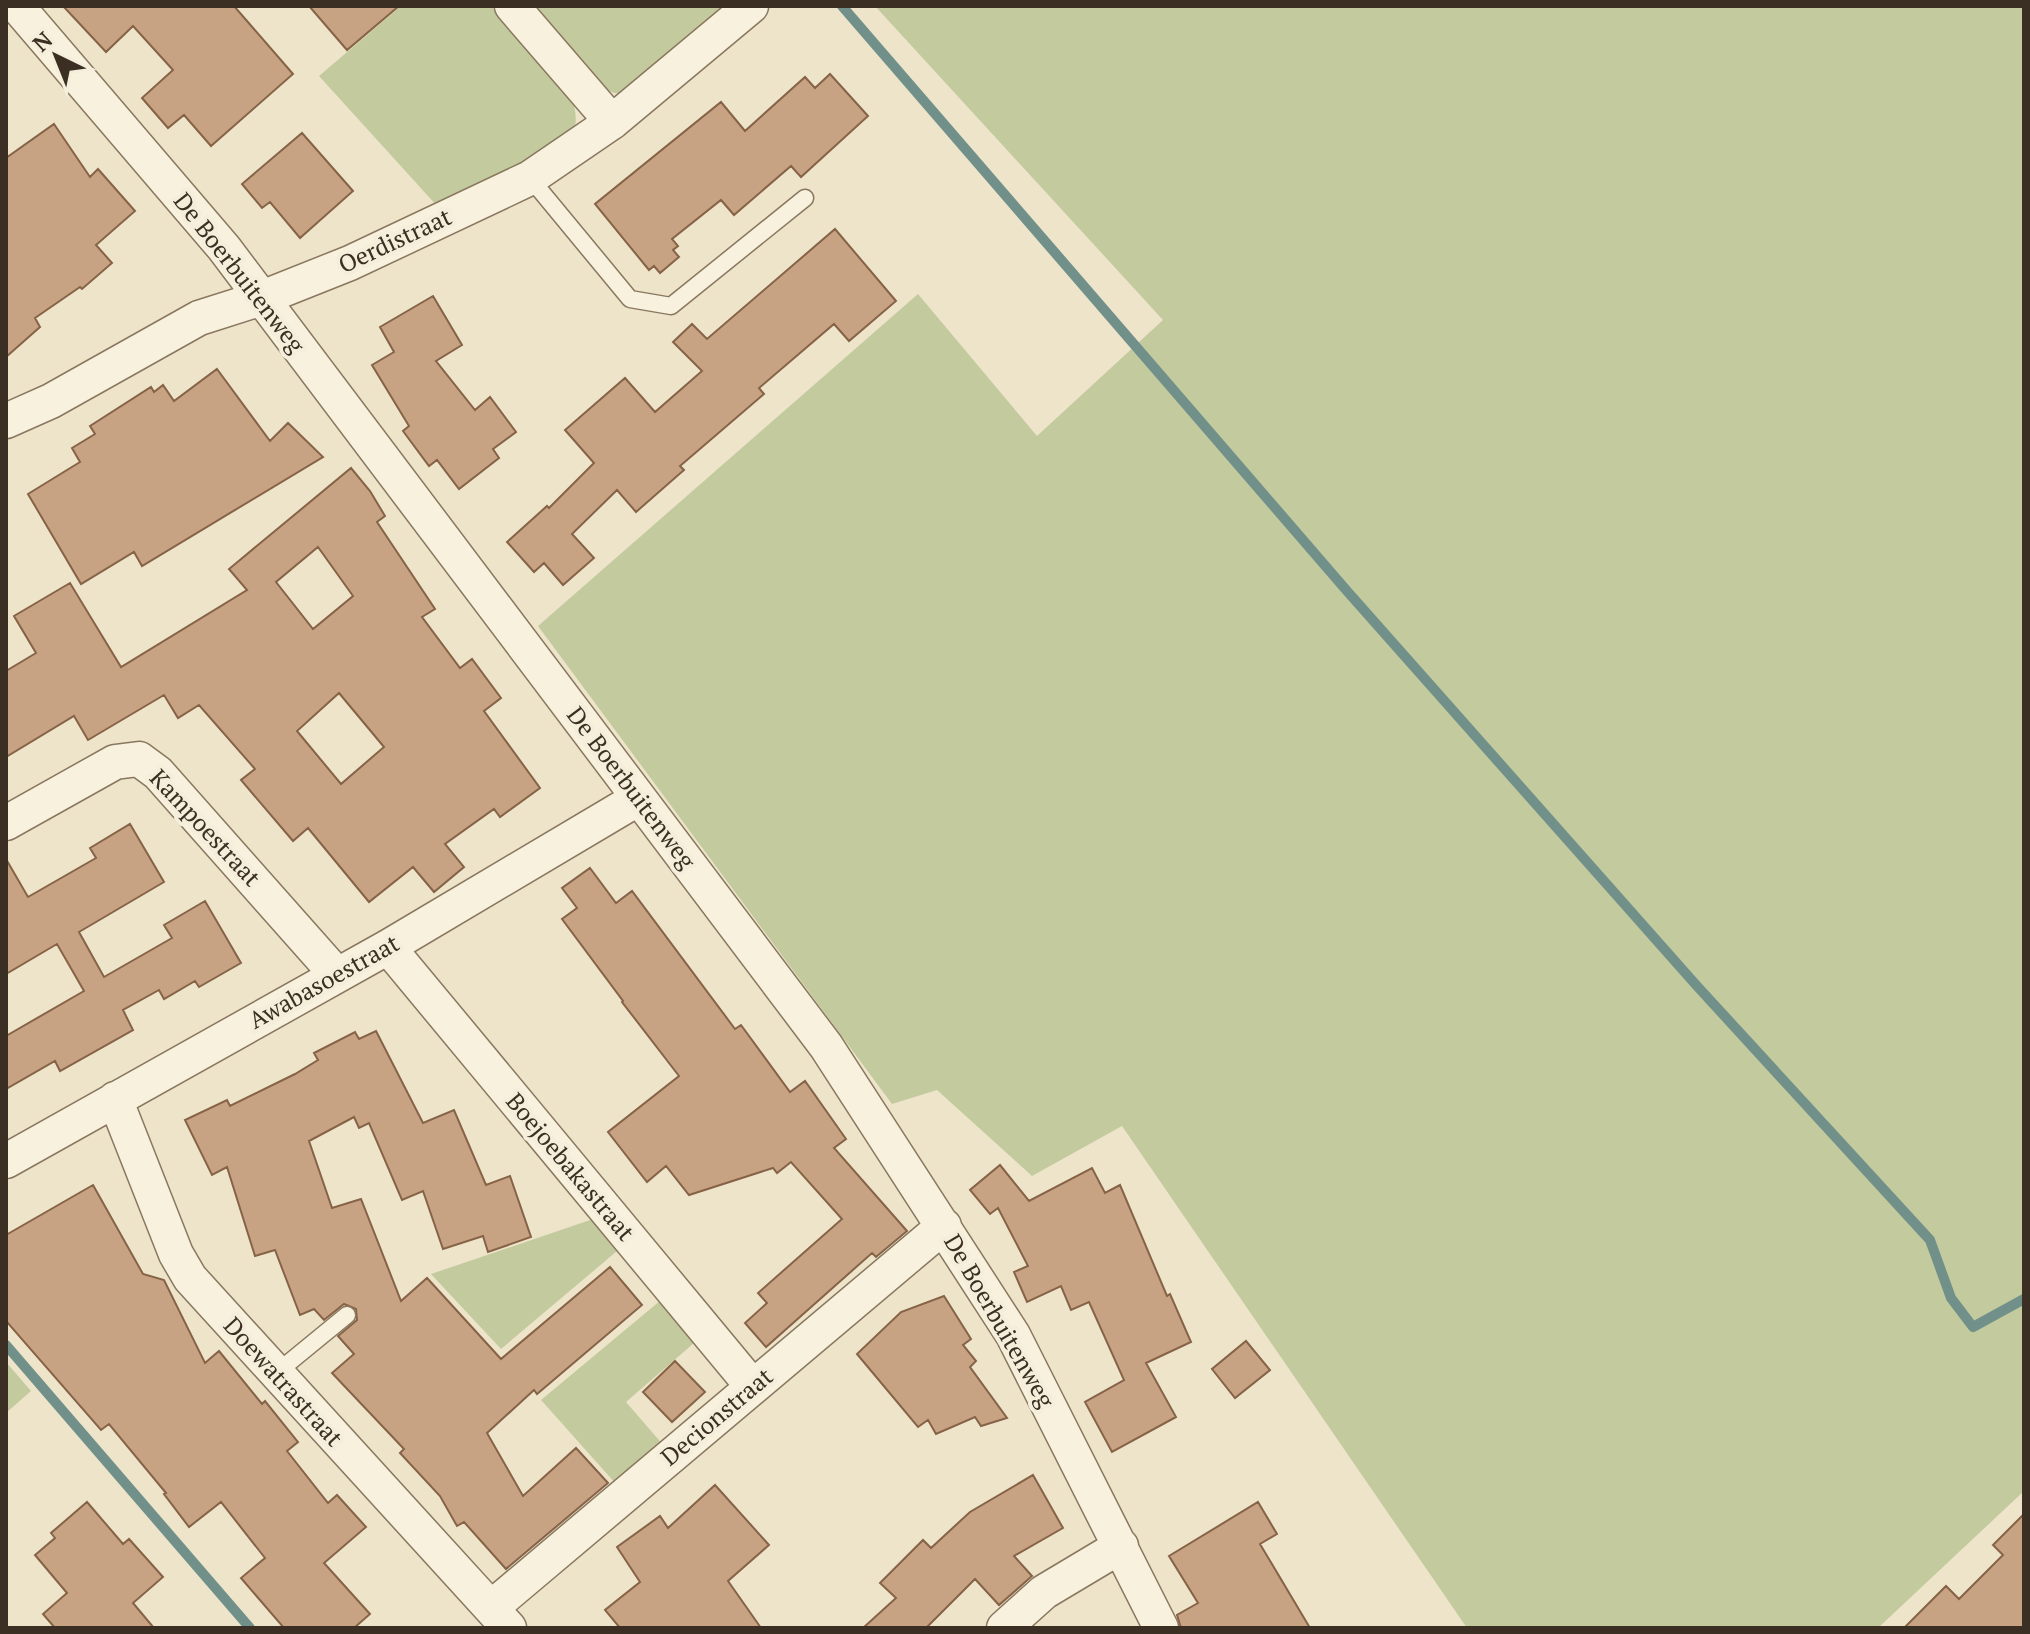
<svg xmlns="http://www.w3.org/2000/svg" width="2030" height="1634" font-family="'PT Serif',serif">
  <rect width="100%" height="100%" fill="#ede4ca"/>
  <path fill="#c3cb9e" d="M401 6H491L573 101C578 121 577 130 564 145L438 207 319 76Z
    M527 6H733L625 93H614L603 88Z
    M875 6H2024V1491L1878 1628H1467L1122 1126 1032 1176 937 1090 892 1104 538 626 918 294 1037 436 1163 320Z
    M599 1217 623 1246 501 1349 431 1274Z
    M667 1295 702 1336 626 1402 671 1454 625 1494 541 1400Z
    M6 1362 31 1391 6 1413Z"/>
  <g fill="none" stroke-linecap="round" stroke-linejoin="round">
    <path stroke="#71908a" stroke-width="10" d="M842 6 1347 591 1697 986 1930 1240 1951 1298 1973 1327 2024 1299
      M6 1345 250 1628"/>
  </g>
  <path fill="#c8a383" stroke="#866347" stroke-width="2" fill-rule="evenodd" d="M63 6H234L293 74 211 146 184 115 168 128 142 98 173 70 133 26 106 52Z
    M309 6H399L347 50Z
    M830 74 868 116 801 177 791 166 734 215 721 200 672 239 678 246 673 250 679 257 660 273 654 266 649 270 595 204 721 102 745 131 805 77 815 88Z
    M54 124 90 177 98 169 135 211 96 245 112 263 82 289 80 287 35 318 40 327 6 357V158Z
    M302 133 353 191 300 238 270 202 262 208 242 184Z
    M835 229 896 301 849 341 834 324 759 388 764 394 680 466 684 470 636 512 617 490 572 534 594 558 563 585 544 563 534 572 507 542 547 506 549 508 594 463 565 430 625 378 655 412 702 371 673 342 692 324 707 339Z
    M433 296 462 345 436 361 475 410 490 397 516 432 493 449 499 458 459 489 437 460 429 466 403 431 409 426 372 365 394 352 380 327Z
    M217 369 270 441 288 423 323 457 142 566 134 552 81 584 28 494 80 462 72 448 95 434 90 426 151 387 154 392 163 385 174 401Z
    M351 468 370 491 385 516 377 522 435 609 422 617 460 668 472 659 501 698 484 711 540 788 500 817 494 809 445 844 464 867 434 892 413 867 369 902 308 828 293 841 241 780 255 769 199 705 178 718 164 695 88 740 74 716 6 757V671L36 653 14 616 70 583 121 667 247 590 229 569ZM318 547 353 596 313 629 276 582ZM339 693 384 747 341 784 297 731Z
    M130 824 164 882 79 932 104 977 172 938 164 925 205 901 241 963 199 987 195 981 164 999 159 990 123 1010 133 1030 60 1071 55 1061 6 1089V1036L84 991 57 944 6 974V859L28 897 96 858 90 848Z
    M590 868 616 903 632 891 735 1029 741 1025 790 1092 805 1081 846 1139 834 1148 907 1231 876 1257 872 1253 766 1347 745 1323 767 1303 758 1293 842 1219 791 1162 777 1173 773 1168 689 1195 666 1166 647 1182 608 1132 679 1076 622 1002 623 1001 562 919 577 908 562 888Z
    M376 1031 423 1123 454 1110 486 1185 510 1176 531 1237 488 1252 483 1236 443 1249 423 1191 402 1200 369 1123 359 1128 354 1117 309 1141 332 1208 361 1199 401 1301 427 1278 501 1359 610 1267 642 1305 537 1394 534 1390 487 1433 523 1496 576 1448 608 1483 506 1569 464 1522 457 1526 440 1496 400 1453 404 1449 332 1373 354 1354 338 1336 357 1320 356 1309 344 1304 324 1320 314 1309 300 1315 275 1250 255 1256 227 1167 212 1175 185 1120 227 1100 230 1106 295 1074 318 1060 314 1053 355 1032 359 1039Z
    M1000 1165 1029 1201 1092 1168 1105 1193 1120 1185 1167 1296 1170 1294 1191 1342 1146 1363 1176 1417 1112 1452 1085 1402 1124 1380 1089 1302 1071 1310 1061 1286 1027 1302 1014 1272 1028 1266 998 1208 990 1214 970 1190Z
    M93 1185 143 1274 164 1280 205 1363 219 1351 262 1404 265 1401 298 1442 287 1451 328 1503 337 1495 366 1527 324 1563 370 1614 354 1628H284L241 1578 265 1558 221 1502 189 1527 164 1494 166 1493 109 1424 101 1430 6 1321V1235Z
    M944 1296 971 1339 963 1345 976 1361 970 1367 1007 1418 981 1426 975 1417 936 1434 928 1420 918 1427 857 1354 901 1312Z
    M1246 1341 1270 1370 1235 1398 1212 1369Z
    M675 1361 705 1392 672 1422 643 1392Z
    M1033 1475 1063 1528 1014 1556 1032 1576 999 1605 975 1579 926 1628H863L896 1598 880 1583 923 1540 931 1548 970 1512Z
    M715 1485 769 1545 728 1581 761 1628H620L605 1610 640 1582 617 1547 660 1516 668 1528Z
    M87 1502 123 1544 129 1539 163 1577 133 1603 154 1628H55L43 1614 67 1593 35 1555 55 1538 51 1533Z
    M1258 1502 1277 1534 1260 1544 1310 1628H1181L1177 1615 1198 1603 1169 1556Z
    M2024 1514V1628H1904L1946 1586 1959 1599 2003 1555 1993 1545Z"/>
  <g fill="none" stroke-linecap="round" stroke-linejoin="round">
    <g stroke="#89775f" stroke-width="19">
      <path id="lane" d="M530 178 630 299 671 306 805 198
        M275 1374 347 1315"/>
    </g>
    <g stroke="#89775f" stroke-width="37">
      <path id="street" d="M17 6 224 248 826 1046 1013 1335 1161 1628
        M512 6 612 122
        M6 421 51 401 199 318 262 298 350 263 530 178 612 122 751 6
        M6 823 115 762 139 759 158 773 337 975
        M388 947 753 1387
        M115 1099 176 1254 190 1278 509 1628
        M6 1161 388 947 639 798
        M491 1608 944 1226
        M1004 1628 1044 1592 1121 1546"/>
    </g>
    <use href="#lane" stroke="#f7f1de" stroke-width="16"/>
    <use href="#street" stroke="#f7f1de" stroke-width="34"/>
  </g>
  <g text-anchor="middle" stroke-width="8" stroke-linejoin="round" paint-order="stroke">
    <g font-size="24" fill="#3a2f22" stroke="#f4eeda">
      <text transform="translate(395 241) rotate(-25)" y="8">Oerdistraat</text>
      <text transform="translate(239 273) rotate(52)" y="8">De Boerbuitenweg</text>
      <text transform="translate(631 788) rotate(53)" y="8">De Boerbuitenweg</text>
      <text transform="translate(205 828) rotate(47)" y="8">Kampoestraat</text>
      <text transform="translate(324 982) rotate(-29)" y="8">Awabasoestraat</text>
      <text transform="translate(570 1167) rotate(50)" y="8">Boejoebakastraat</text>
      <text transform="translate(999 1321) rotate(60)" y="8">De Boerbuitenweg</text>
      <text transform="translate(283 1382) rotate(48)" y="8">Doewatrastraat</text>
      <text transform="translate(717 1417) rotate(-40)" y="8">Decionstraat</text>
    </g>
  </g>
  <rect width="2030" height="1634" fill="none" stroke="#3a2f22" stroke-width="16"/>
  <g transform="translate(56 56) rotate(317)" stroke="#f4eeda" stroke-width="6" paint-order="stroke">
  <path d="M0-6L14 30L0 20L-14 30Z" fill="#3a2f22"/>
  <text y="-12" font-size="22" font-weight="bold" text-anchor="middle" fill="#3a2f22">N</text>
  </g>
</svg>
